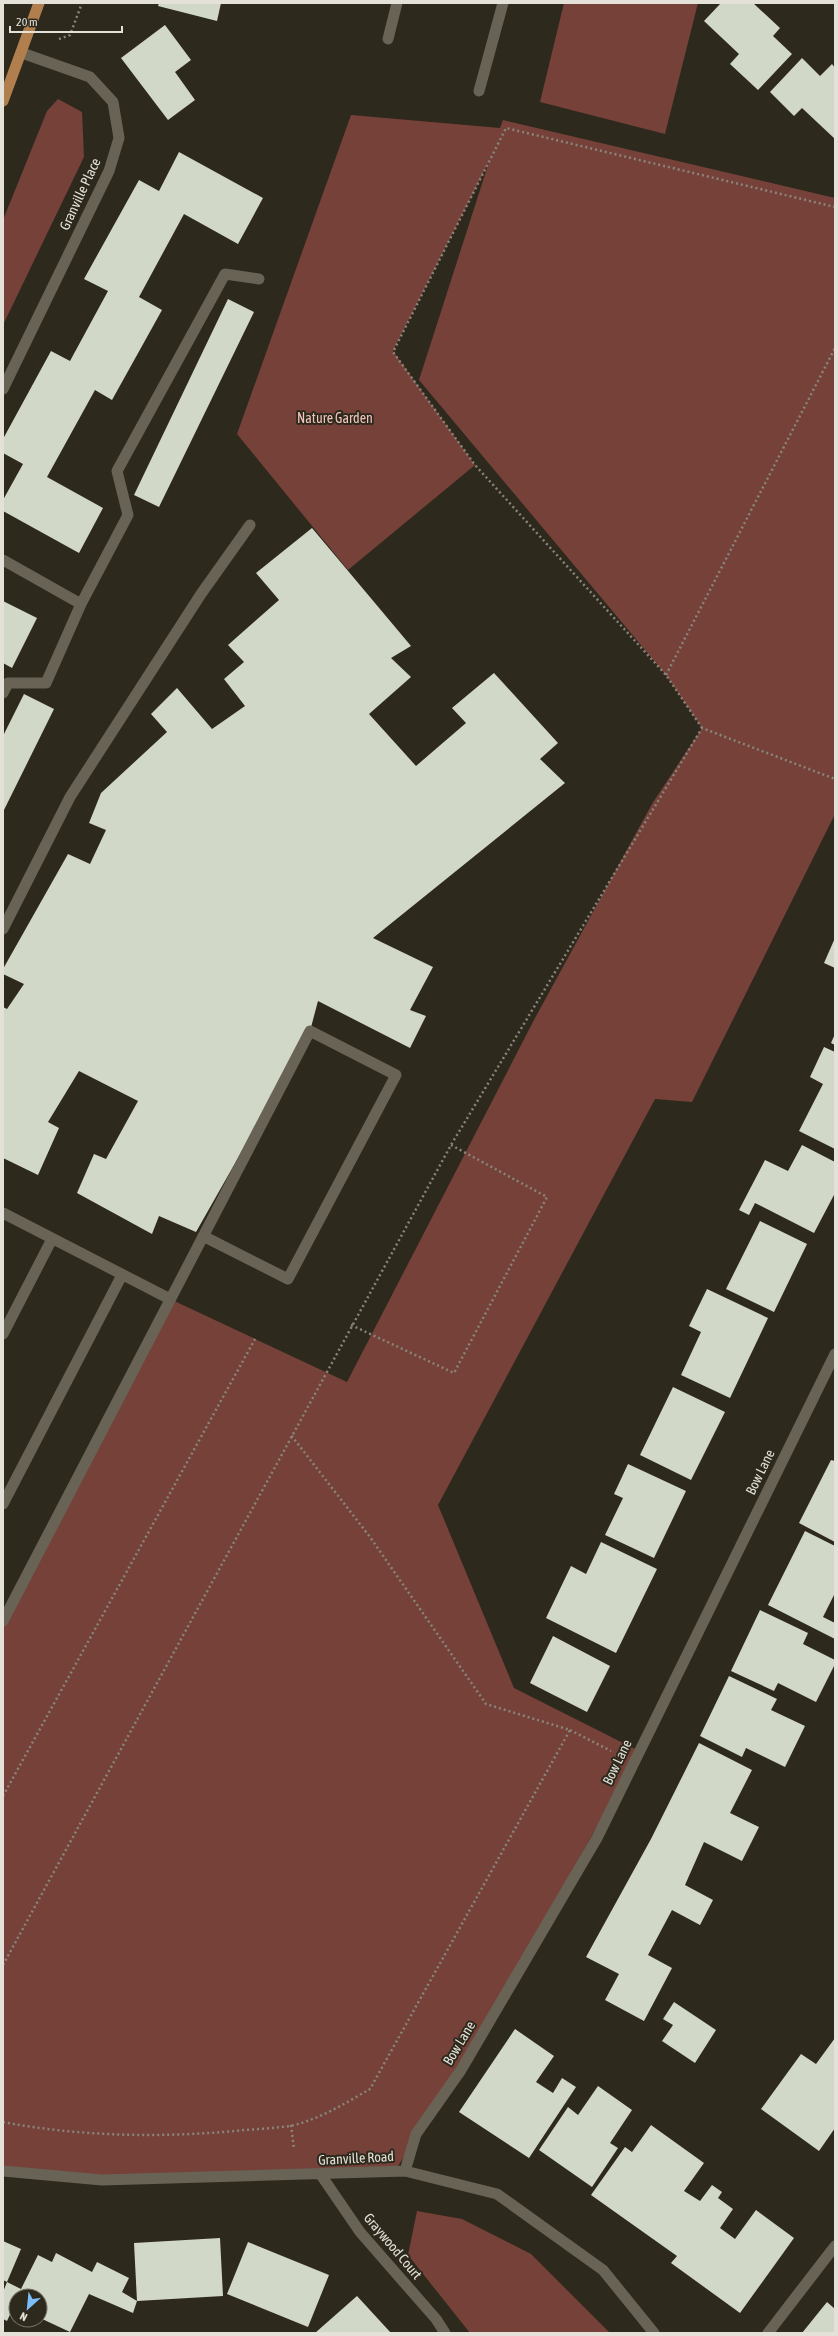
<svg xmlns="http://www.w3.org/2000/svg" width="838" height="2336" font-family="'Asap Condensed',sans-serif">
  <rect width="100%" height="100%" fill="#2e291d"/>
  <path fill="#754139" d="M564 3H698L665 134 540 102Z
    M58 99 82 112 84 157 3 325V220L47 111Z
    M351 115 500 128 503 120 835 198V814L692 1102 655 1099 438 1505 514 1688 639 1751 461 2070 394 2172 102 2180 3 2171V1615L170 1299 347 1382 535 1018 652 804 702 728 666 675 419 380 489 162 393 351 475 465 348 570 237 434Z
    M417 2211 462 2219 531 2254 610 2333H470L408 2255Z"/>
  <path fill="#d2d8c7" d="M159 3H221L217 21 158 6Z
    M721 3H753L780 28 773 36 792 54 758 90 730 64 739 54 704 21Z
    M165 25 191 60 175 72 195 100 168 120 121 58Z
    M802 58 820 76 832 64 835 68V139L802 108 794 116 770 92Z
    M179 152 263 198 238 244 184 214 139 297 162 310 112 400 95 390 47 477 103 508 79 553 3 511V500L23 464 3 453V439L51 351 70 361 108 291 84 279 139 180 159 191Z
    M228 299 254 312 159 507 134 495Z
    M312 528 411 646 391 658 411 677 369 714 416 766 466 723 452 708 494 673 558 743 540 759 565 783 373 938 433 967 410 1010 426 1016 410 1048 318 1001 310 1031 196 1232 159 1216 152 1234 77 1193 94 1154 106 1159 138 1101 79 1071 48 1122 59 1128 38 1175 3 1158V1007L7 1009 24 984 3 974V969L68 854 90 864 106 830 89 823 101 793 167 732 151 714 177 688 212 729 245 706 224 679 244 662 228 645 279 600 256 573Z
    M3 601 37 618 12 668 3 663Z
    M24 694 54 709 3 812V736Z
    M835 938V968L824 963Z
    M835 1034V1045L831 1043Z
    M824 1047 835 1052V1149L799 1131 823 1084 810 1077Z
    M802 1145 835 1162V1193L814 1233 755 1203 749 1215 739 1210 765 1160 788 1171Z
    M760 1221 807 1244 774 1312 726 1289Z
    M707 1289 768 1318 730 1398 681 1375 701 1332 689 1326Z
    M673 1387 725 1412 691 1480 640 1455Z
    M831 1460 835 1461V1542L799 1523Z
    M628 1464 686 1491 654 1558 605 1535 623 1498 614 1494Z
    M805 1531 835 1546V1593L823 1617 835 1623V1639L768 1605Z
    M601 1542 657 1569 616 1653 546 1618 571 1566 586 1574Z
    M760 1610 808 1633 803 1644 835 1660V1664L816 1702 778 1683 774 1691 731 1671Z
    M553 1636 610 1666 587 1712 530 1683Z
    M729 1676 777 1699 771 1710 805 1726 785 1767 746 1748 742 1757 700 1736Z
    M699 1743 752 1770 730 1813 759 1827 742 1861 704 1842 685 1885 713 1900 700 1925 672 1910 648 1955 672 1968 644 2021 605 2000 619 1974 586 1957 651 1839Z
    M674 2002 716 2030 695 2063 662 2041 673 2025 663 2019Z
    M515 2029 554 2056 536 2082 553 2093 562 2078 576 2087 529 2158 459 2112Z
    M835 2038V2128L819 2151 761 2109 801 2054 816 2064Z
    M598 2086 632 2110 610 2143 618 2148 592 2187 539 2150 568 2107 578 2115Z
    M651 2125 704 2163 684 2191 700 2201 712 2185 722 2192 718 2198 733 2209 720 2228 735 2239 756 2210 794 2238 740 2313 671 2263 677 2256 591 2195 625 2147 632 2152Z
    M220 2238 223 2296 137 2301 133 2313 89 2294 70 2332 40 2318V2296H16V2307L14 2306 7 2321 3 2319V2292L7 2282 3 2280V2241L21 2249 7 2282 21 2289 38 2255 52 2262 56 2253 92 2272 97 2262 129 2278 122 2292 137 2301 134 2243Z
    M248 2242 329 2275 308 2327 227 2294Z
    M357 2296 391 2333H315Z
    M827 2302 835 2309 834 2333H802Z"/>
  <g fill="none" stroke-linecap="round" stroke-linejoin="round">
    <path stroke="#89857b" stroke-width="2.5" stroke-dasharray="2 3" stroke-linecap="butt" d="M59 39 70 35 82 3
      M666 675 835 348
      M702 728 666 675 475 465 393 352 506 128 835 207
      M351 1325 454 1373 547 1197 451 1145
      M570 1730 611 1751
      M3 1796 255 1339
      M3 1965 451 1145 702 728 835 779
      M3 2122C81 2137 166 2138 245 2130 260 2129 275 2128 290 2126 318 2120 346 2103 370 2089L570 1730 486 1704 370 1537 291 1435
      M291 2125 294 2149"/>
    <path stroke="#686355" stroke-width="11" d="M388 39 397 3
      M479 91 503 3
      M3 560 81 604 128 515 117 471 225 274 259 279
      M3 693 8 683H46L81 604
      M3 929 70 797 201 594 250 525
      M3 1213 170 1299
      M3 1334 52 1239
      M3 1504 122 1275
      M3 1621C105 1425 207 1228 310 1031L396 1075 288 1279 203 1236"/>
    <path stroke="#686355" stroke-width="11" d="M3 389 109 171 119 138 113 102 90 77 22 53
      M3 2171 102 2180 405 2171 497 2194 603 2270 654 2333
      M405 2171 416 2134 461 2070 597 1838 835 1354
      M321 2175 360 2232 436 2319 445 2333
      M768 2333 835 2246"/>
    <path stroke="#b17f4e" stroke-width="11" d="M3 101 39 3"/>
  </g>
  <g text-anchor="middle" stroke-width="4" stroke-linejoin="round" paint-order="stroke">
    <g font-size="14" fill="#e3e1d8" stroke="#2e291d">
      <text transform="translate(80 194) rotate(-65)" y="5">Granville Place</text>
      <text transform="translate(760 1472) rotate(-64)" y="5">Bow Lane</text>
      <text transform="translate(617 1762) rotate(-64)" y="5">Bow Lane</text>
      <text transform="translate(459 2043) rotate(-59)" y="5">Bow Lane</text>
      <text transform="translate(356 2158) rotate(-3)" y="5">Granville Road</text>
      <text transform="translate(393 2246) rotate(50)" y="5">Graywood Court</text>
    </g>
    <g font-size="14" fill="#f3c4bc" stroke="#2e291d">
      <text x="335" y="423">Nature Garden</text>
    </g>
  </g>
  <rect width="838" height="2336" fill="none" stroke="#e3e1d8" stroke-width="8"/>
  <g transform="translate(28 2308) rotate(207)"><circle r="19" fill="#2e291d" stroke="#767368"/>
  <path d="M0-3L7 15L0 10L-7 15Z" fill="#7cbef9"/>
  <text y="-6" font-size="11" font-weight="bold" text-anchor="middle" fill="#e3e1d8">N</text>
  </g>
  <path d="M10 26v6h112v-6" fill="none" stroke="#e3e1d8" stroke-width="2"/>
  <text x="16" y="26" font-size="12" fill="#e3e1d8" stroke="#2e291d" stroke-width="3" paint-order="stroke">20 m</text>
</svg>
